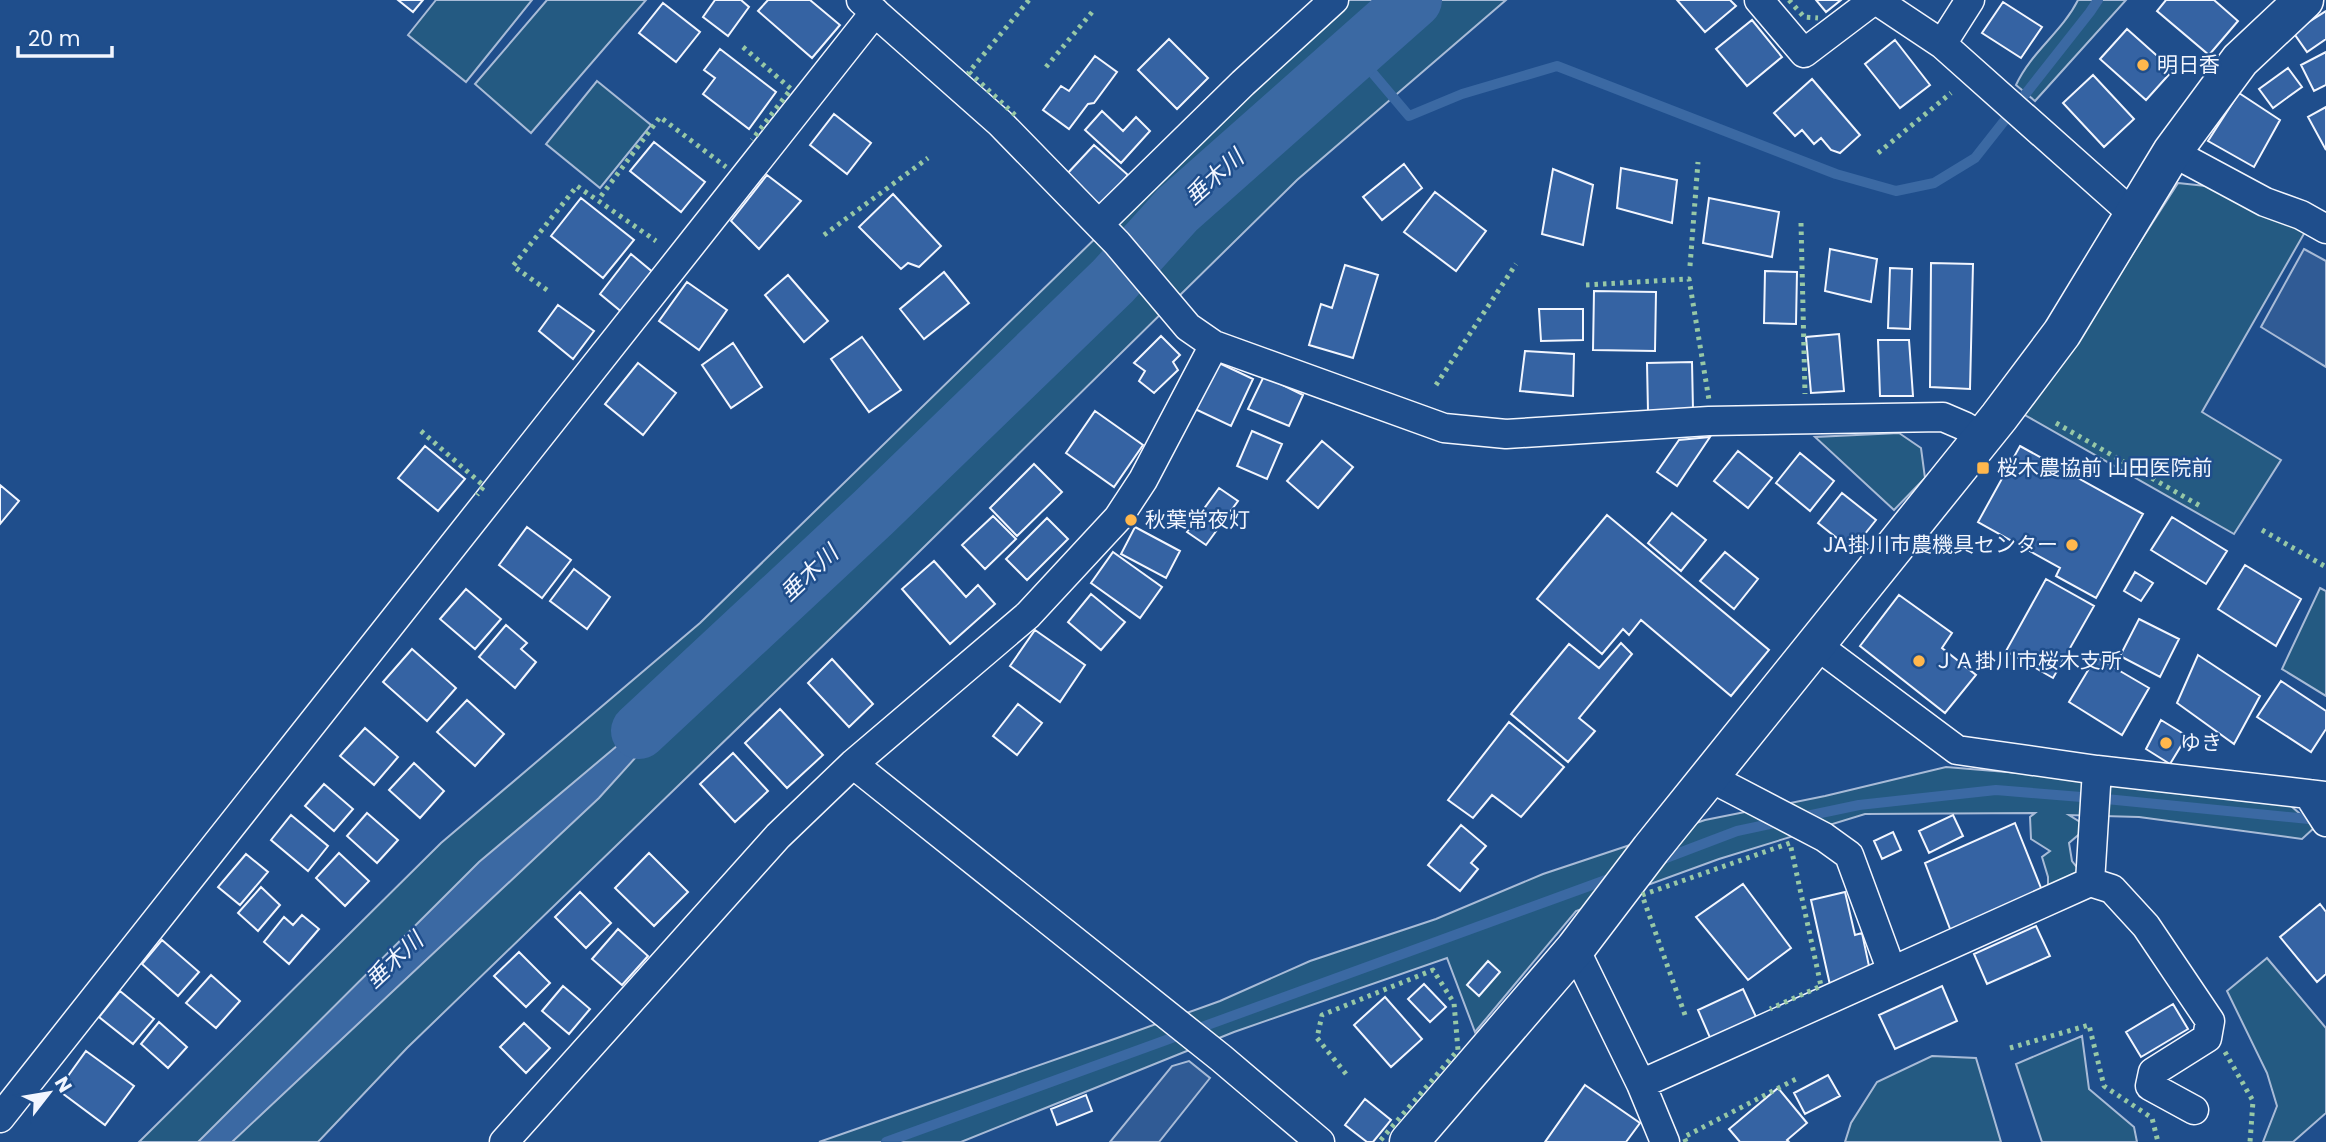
<svg xmlns="http://www.w3.org/2000/svg" width="2326" height="1142" font-family="Poppins,'Noto Sans JP',sans-serif">
  <rect width="100%" height="100%" fill="#1f4e8c"/>
  <path fill="#245a82" stroke="#a8bbd7" stroke-width="2" d="M436 0H532L466 82 408 35Z
    M547 0H646L531 133 475 84Z
    M1346 0H1506L1297 180 863 607 407 1048 318 1142H139L441 843 700 623 1180 156Z
    M2078 0H2126L2035 101 2016 85C2031 52 2062 32 2078 0Z
    M597 81 651 125 600 188 546 144Z
    M2178 183 2215 187 2305 232 2202 412 2281 460 2234 534 2023 414 2074 345Z
    M1899 433 1921 448 1925 478 1894 510 1815 437Z
    M2320 588 2326 591V696L2282 669Z
    M1946 767 2245 792 2291 806 2315 827 2302 839 2139 817 2069 815 2080 822 2083 831 2069 843 2072 861 2079 870 2074 882 2048 892V877L2042 857 2050 851 2031 839 2030 817 2035 813 1865 814 1719 859 1576 911 1475 1032 1447 958 1234 1032 961 1142H819L1120 1037 1220 1001 1310 961 1436 919 1543 874 1705 820 1825 796Z
    M2267 958 2326 1028V1113L2293 1142H2263L2277 1106 2267 1073 2227 991Z
    M2082 1036 2089 1089 2134 1127 2137 1142H2042L2016 1064Z
    M1932 1056 1976 1058 2001 1142H1845L1851 1123 1877 1082Z"/>
  <path fill="#305b95" stroke="#a8bbd7" stroke-width="2" d="M2304 249 2326 261V367L2261 327Z
    M1189 1061 1210 1078 1159 1142H1110L1172 1066Z"/>
  <path fill="#3b69a3" stroke="#a8bbd7" stroke-width="2" d="M766 613 599 798 232 1142H198L479 862 687 687Z"/>
  <g fill="none" stroke-linecap="round" stroke-linejoin="round">
    <path stroke="#3b69a3" stroke-width="10" d="M1354 51 1409 116 1462 94 1557 66 1836 174 1896 191 1934 183 1975 158 2090 12 2098 0
      M1802 817 1859 805 1996 790 2106 799 2319 820
      M1658 861 1737 831 1780 822
      M886 1142 1614 877"/>
    <path stroke="#3b69a3" stroke-width="56" d="M639 731 873 513 1113 281 1177 210 1414 0"/>
  </g>
  <path fill="#3563a3" stroke="#f2f6ff" stroke-width="2" d="M398 0H423L413 12Z
    M715 0H741L749 7 728 36 703 17Z
    M768 0H810L840 25 812 58 758 11Z
    M1677 0H1730L1736 6 1705 32Z
    M1816 0H1841L1826 12Z
    M2166 0H2214L2238 21 2209 55 2157 11Z
    M2003 2 2042 27 2021 58 1982 33Z
    M663 3 700 32 676 62 639 33Z
    M2326 11V39L2307 52 2293 32Z
    M1752 20 1782 57 1747 86 1716 49Z
    M2127 29 2173 70 2146 100 2100 59Z
    M1169 39 1208 78 1177 109 1138 70Z
    M1895 40 1930 85 1900 108 1865 64Z
    M720 49 776 92 749 129 703 94 715 78 704 70Z
    M2326 52V85L2314 91 2301 65Z
    M1095 56 1117 72 1094 103 1088 104 1069 129 1043 110 1061 86 1069 91Z
    M2288 68 2302 87 2273 108 2259 89Z
    M2093 75 2134 119 2104 147 2063 103Z
    M1812 79 1860 135 1840 153 1831 150 1821 138 1814 144 1802 130 1795 136 1774 113Z
    M2239 93 2280 120 2254 167 2208 141Z
    M2326 107V150L2308 117Z
    M1102 111 1123 131 1136 117 1150 131 1121 163 1085 130Z
    M834 114 871 143 847 174 810 145Z
    M654 142 705 182 681 212 630 171Z
    M1094 145 1128 175 1101 206 1066 175Z
    M1404 164 1422 188 1382 220 1363 197Z
    M1621 168 1677 180 1672 223 1617 208Z
    M1553 169 1593 185 1583 245 1542 234Z
    M767 175 801 201 759 249 731 221Z
    M1435 192 1486 231 1456 271 1404 232Z
    M893 194 941 246 919 267 908 263 901 269 859 227Z
    M581 198 634 240 603 278 551 236Z
    M1709 198 1779 212 1772 257 1703 243Z
    M1830 249 1877 259 1871 302 1825 291Z
    M631 254 655 274 623 313 600 294Z
    M1931 263 1973 264 1970 389 1930 387Z
    M1345 265 1378 275 1353 358 1309 345 1321 304 1332 308Z
    M1890 268 1912 269 1910 329 1888 328Z
    M1765 271 1797 272 1796 324 1764 323Z
    M944 272 969 303 924 339 900 309Z
    M788 275 828 321 804 342 765 295Z
    M687 282 727 310 699 350 659 321Z
    M1594 291 1656 292 1655 351 1593 350Z
    M558 305 594 331 573 359 539 331Z
    M1539 309H1583V340L1541 341Z
    M1839 334 1844 391 1811 393 1806 337Z
    M1161 336 1180 355 1173 362 1178 370 1154 393 1139 381 1145 371 1134 363Z
    M862 337 901 390 869 412 831 359Z
    M1878 340H1909L1913 396H1880Z
    M733 343 762 387 731 408 702 365Z
    M1525 351 1574 354 1573 396 1520 391Z
    M1217 362 1253 379 1231 426 1195 409Z
    M1692 362 1693 410 1648 411 1647 363Z
    M638 363 676 393 643 435 605 404Z
    M1264 376 1303 395 1289 426 1248 409Z
    M1095 411 1143 445 1114 487 1066 453Z
    M1252 431 1282 444 1267 479 1237 466Z
    M1710 437 1677 486 1657 472 1679 440Z
    M1322 441 1353 467 1318 508 1287 481Z
    M425 446 465 479 438 511 398 478Z
    M2020 446 2143 514 2096 598 2056 576 2060 568 1978 522Z
    M1738 451 1772 478 1748 508 1714 481Z
    M1800 453 1834 481 1810 511 1776 483Z
    M1034 464 1062 492 1017 536 990 508Z
    M0 485 19 501 0 524Z
    M1219 488 1238 501 1206 545 1187 532Z
    M1842 493 1876 520 1852 550 1818 523Z
    M1672 513 1706 540 1681 571 1648 543Z
    M1607 515 1769 650 1731 696 1641 620 1629 635 1623 629 1602 654 1537 599Z
    M993 516 1016 539 985 569 962 545Z
    M2172 517 2227 551 2206 584 2151 550Z
    M1047 518 1068 539 1027 580 1006 559Z
    M527 527 571 560 542 598 499 565Z
    M1135 527 1180 551 1166 578 1121 554Z
    M1113 552 1162 587 1140 618 1091 583Z
    M1725 552 1758 579 1734 609 1700 581Z
    M934 561 966 597 978 585 995 604 950 644 902 589Z
    M2245 565 2301 599 2276 646 2218 609Z
    M574 569 610 597 587 629 550 601Z
    M2135 572 2153 583 2141 601 2124 591Z
    M2046 579 2094 606 2053 678 2006 651Z
    M466 589 501 619 475 649 440 619Z
    M1091 594 1125 622 1101 650 1068 622Z
    M1899 595 1952 633 1942 648 1976 675 1945 713 1860 646Z
    M2139 619 2179 639 2160 677 2120 656Z
    M506 625 527 643 521 649 536 662 515 688 479 657Z
    M1035 630 1085 665 1060 702 1010 666Z
    M1621 643 1632 654 1579 718 1595 731 1568 762 1511 714 1569 644 1599 668Z
    M412 649 456 688 427 721 383 682Z
    M2198 655 2260 696 2234 744 2177 703Z
    M2096 657 2149 688 2122 735 2069 702Z
    M832 659 873 704 849 727 808 683Z
    M2281 681 2326 711V729L2311 752 2257 717Z
    M467 700 504 734 475 766 437 732Z
    M1018 704 1042 723 1017 755 993 736Z
    M780 709 823 755 787 788 745 743Z
    M2161 720 2187 736 2170 764 2146 749Z
    M1509 722 1564 767 1521 817 1492 795 1473 818 1448 800Z
    M365 728 398 757 374 785 340 756Z
    M733 753 768 791 735 822 700 784Z
    M414 763 444 791 420 818 389 790Z
    M324 784 353 809 334 831 305 806Z
    M367 813 398 840 377 863 347 836Z
    M291 815 328 846 308 871 271 840Z
    M1953 815 1963 836 1929 853 1919 831Z
    M2015 823 2043 893 1952 934 1925 863Z
    M1461 825 1486 846 1471 863 1478 869 1460 891 1428 865Z
    M1893 832 1901 850 1882 859 1874 841Z
    M339 853 369 881 345 906 316 878Z
    M649 853 688 892 654 926 615 888Z
    M246 854 268 872 240 905 218 887Z
    M1743 884 1791 948 1748 980 1696 917Z
    M261 887 280 905 258 931 238 913Z
    M580 892 611 923 586 948 555 917Z
    M1845 892 1855 935 1862 933 1869 966 1848 980 1830 985 1811 900Z
    M2320 904 2326 912V974L2317 982 2280 937Z
    M302 915 319 929 289 964 264 942 284 917 293 925Z
    M2036 926 2050 956 1987 984 1974 954Z
    M618 929 648 956 622 985 592 959Z
    M162 940 199 972 178 996 142 964Z
    M519 952 550 983 526 1007 494 976Z
    M1488 961 1500 972 1479 996 1467 985Z
    M211 975 240 1001 216 1028 186 1003Z
    M1424 984 1446 1007 1430 1022 1408 999Z
    M563 986 590 1009 569 1034 542 1011Z
    M1942 986 1957 1021 1895 1049 1879 1015Z
    M1743 989 1757 1019 1711 1040 1698 1010Z
    M120 991 154 1019 133 1044 99 1017Z
    M1385 997 1422 1039 1391 1067 1354 1025Z
    M2173 1004 2188 1029 2141 1057 2126 1032Z
    M159 1022 187 1047 168 1068 141 1044Z
    M524 1023 550 1048 526 1073 500 1047Z
    M86 1051 134 1086 105 1125 58 1090Z
    M1828 1075 1840 1096 1805 1114 1794 1093Z
    M1585 1085 1640 1123 1626 1142H1545Z
    M1778 1088 1807 1123 1787 1140 1789 1142H1740L1729 1129Z
    M1086 1095 1092 1111 1057 1125 1051 1109Z
    M1365 1099 1391 1120 1373 1142H1367L1345 1125Z"/>
  <g fill="none" stroke-linecap="round" stroke-linejoin="round">
    <g stroke="#f2f6ff" stroke-width="31">
      <path id="street" d="M861 0 1000 123 1117 243 1188 327 1214 345 1444 428 1506 434 1709 421 1943 417 1964 426 1982 437
        M1759 0 1804 53 1874 0
        M1876 0 1942 44 2133 214
        M1942 44 1970 0
        M2172 152 2265 202 2301 215 2326 229
        M1099 224 1243 83 1334 0
        M1815 644 1957 750 2097 770 2326 796
        M853 764 1221 1058 1320 1142
        M1709 777 1824 837 1849 855 1891 969
        M2308 794 2326 822
        M2090 882 2112 889 2146 926 2210 1021 2207 1038 2153 1072 2150 1086 2194 1110
        M1575 949 1641 1084 1665 1142
        M1641 1084 2090 882 2097 770
        M0 1118 875 12
        M504 1142 778 836 853 764 1028 615 1118 518 1143 480 1214 345"/>
    </g>
    <g stroke="#f2f6ff" stroke-width="41">
      <path id="secondary" d="M1409 1142 1575 949 1651 849 1999 417 2062 333 2172 152 2240 60 2304 0"/>
    </g>
    <use href="#street" stroke="#1f4e8c" stroke-width="28"/>
    <use href="#secondary" stroke="#1f4e8c" stroke-width="38"/>
    <path stroke="#97c8a6" stroke-width="5" stroke-dasharray="3.5 5" stroke-linecap="butt" d="M1789 0 1804 17 1818 18
      M743 47 791 89 752 140
      M1046 67 1093 11
      M1015 115 969 72 1029 0
      M1878 153 1951 93
      M601 196 660 117 726 167
      M1801 223 1805 394
      M824 235 928 158
      M1690 266 1698 162
      M1586 285 1689 279 1709 400
      M547 290 513 266 577 186 656 241
      M1436 385 1516 264
      M2056 423 2202 507
      M421 431 484 486 477 495
      M2262 530 2326 567
      M1685 1015 1642 895 1790 843 1821 986 1770 1009
      M2010 1048 2089 1025 2104 1086 2152 1118 2158 1142
      M2225 1052 2253 1101 2250 1142
      M1346 1074 1317 1038 1322 1015 1433 970 1454 1003 1458 1050 1379 1142
      M1686 1142 1684 1137 1796 1079"/>
  </g>
  <g fill="#ffb74d" stroke="#1f4e8c" stroke-width="2.5">
    <circle cx="2143" cy="65" r="7"/>
    <rect x="1976" y="461" width="14" height="14" rx="3.5"/>
    <circle cx="1131" cy="520" r="7"/>
    <circle cx="2072" cy="545" r="7"/>
    <circle cx="1919" cy="661" r="7"/>
    <circle cx="2166" cy="743" r="7"/>
  </g>
  <g text-anchor="middle" stroke-width="5" stroke-linejoin="round" paint-order="stroke">
    <g font-size="21" fill="#f2f6ff" stroke="#1f4e8c" text-anchor="start">
      <text x="2157" y="72">明日香</text>
      <text x="1997" y="475">桜木農協前 山田医院前</text>
      <text x="1145" y="527">秋葉常夜灯</text>
      <text x="2058" y="552" text-anchor="end">JA掛川市農機具センター</text>
      <text x="1933" y="668">ＪＡ掛川市桜木支所</text>
      <text x="2180" y="750">ゆき</text>
    </g>
    <g font-size="23" font-style="italic" fill="#f2f6ff" stroke="#1f4e8c">
      <text transform="translate(1214 177) rotate(-42)" y="8">垂木川</text>
      <text transform="translate(809 573) rotate(-43)" y="8">垂木川</text>
      <text transform="translate(394 960) rotate(-43)" y="8">垂木川</text>
    </g>
  </g>
  <g transform="translate(49 1093) rotate(59)" stroke="#1f4e8c" stroke-width="5" paint-order="stroke">
  <path d="M0-5L12 26L0 18L-12 26Z" fill="#f2f6ff"/>
  <text y="-10" font-size="19" font-weight="bold" text-anchor="middle" fill="#f2f6ff">N</text>
  </g>
  <path d="M18 46v10h94v-10" fill="none" stroke="#f2f6ff" stroke-width="3.5"/>
  <text x="28" y="46" font-size="21" fill="#f2f6ff" stroke="#1f4e8c" stroke-width="5" paint-order="stroke">20 m</text>
</svg>
